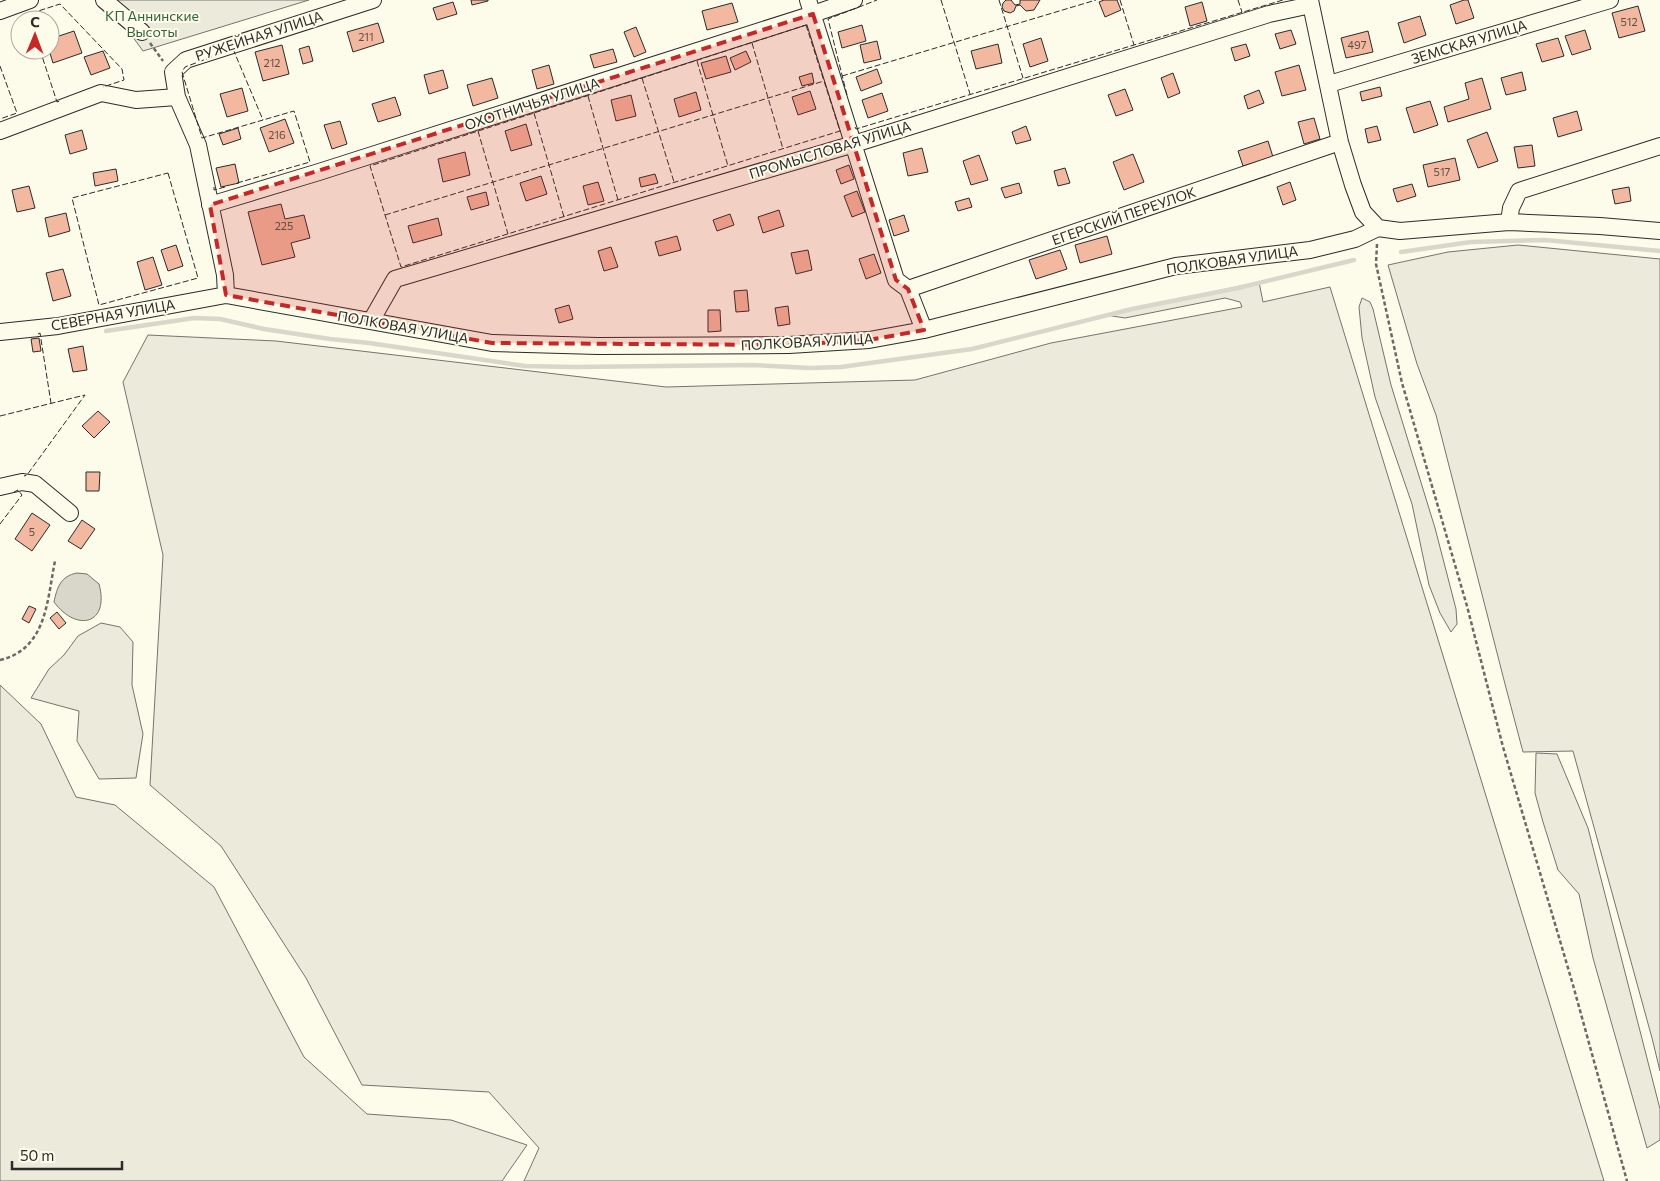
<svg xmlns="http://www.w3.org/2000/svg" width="1660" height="1181" font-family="Commissioner,sans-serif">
  <rect width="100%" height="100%" fill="#fdfbea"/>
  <path fill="#ecebdb" stroke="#74746e" d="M106 0H309L143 51Z
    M1518 245 1660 259V1071L1652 1038 1573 751 1523 752 1505 684 1436 415 1417 364 1388 265 1448 252Z
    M1259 282 1263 302 1330 287 1604 1181H524L539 1148 489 1092 362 1085 306 978 221 846 150 785 163 555 123 382 148 335 276 341 666 387 915 380 1051 343 1242 307 1240 302 1225 298 1125 318 1106 315Z
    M1362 298 1370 302 1373 309 1391 385 1435 528 1456 609 1457 624 1451 632 1440 613 1429 585 1412 504 1375 397 1362 338 1359 307Z
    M101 623 120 627 133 642 132 685 143 734 136 778 99 779 77 741 79 711 31 698 49 669 64 655 78 636Z
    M0 685 41 724 76 797 115 805 214 887 304 1057 367 1114 451 1120 527 1145 502 1181H0Z
    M1536 753 1557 754 1588 828 1660 1109V1140L1647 1148 1593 958 1579 894 1558 870 1543 822 1535 793Z"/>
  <path fill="#d8d7c9" stroke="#74746e" d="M77 573 87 574 99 584C110 624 77 633 54 602 57 587 61 576 77 573Z"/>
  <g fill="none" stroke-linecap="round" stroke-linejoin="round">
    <path stroke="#d8d7c9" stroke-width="4.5" d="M1401 252 1471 242 1545 240 1660 251
      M106 331 194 318 220 319 264 329 330 339 369 343 525 366 573 367 752 365 810 368 841 367 972 349 1132 309 1238 288 1354 260"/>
  </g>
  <path fill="#f2b8a0" stroke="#2b2b2b" d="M471 0H488V1L472 5Z
    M1006 0H1011L1015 5 1020 4V0H1040L1034 10 1026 11 1020 5 1016 6 1014 11 1010 13 1004 11 1002 7 1003 3Z
    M1104 0H1117L1121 10 1105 17 1099 2Z
    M1464 0H1468L1474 18 1456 24 1450 5Z
    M453 2 457 14 437 20 433 8Z
    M1202 2 1207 21 1190 26 1185 7Z
    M732 3 738 22 707 30 702 11Z
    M1638 6 1645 31 1619 38 1612 13Z
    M1420 16 1426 35 1404 43 1398 23Z
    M378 23 384 42 353 52 347 32Z
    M862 25 866 41 842 48 838 32Z
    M636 27 646 52 634 57 624 32Z
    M1291 30 1296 44 1280 49 1275 34Z
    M1585 30 1591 49 1572 55 1565 36Z
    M74 31 82 53 53 63 49 50H50V39Z
    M1368 31 1373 52 1346 58 1341 38Z
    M1041 38 1048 61 1030 67 1023 44Z
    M1558 38 1564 56 1542 62 1536 44Z
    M877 41 881 59 864 63 860 45Z
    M998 44 1002 63 976 69 971 51Z
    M1246 44 1250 56 1235 61 1231 48Z
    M282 45 289 74 263 81 255 52Z
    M309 46 313 61 303 64 299 49Z
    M613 49 617 62 594 68 590 55Z
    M103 51 110 68 91 75 84 57Z
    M746 51 751 62 735 70 730 58Z
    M726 56 731 72 706 79 701 63Z
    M549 65 554 84 537 89 532 70Z
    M1299 65 1306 90 1282 96 1275 72Z
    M877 69 882 83 861 91 856 77Z
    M443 70 448 88 429 94 424 75Z
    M1522 72 1526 90 1506 95 1501 78Z
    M812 73 814 83 802 86 799 77Z
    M1173 73 1180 93 1168 98 1161 78Z
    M492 78 498 98 473 106 467 85Z
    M1482 78 1491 109 1448 122 1444 107 1469 99 1465 83Z
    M1380 87 1382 96 1362 101 1360 92Z
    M242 88 248 111 227 117 220 94Z
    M1125 89 1133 110 1116 116 1108 95Z
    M1259 90 1264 103 1248 109 1244 96Z
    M810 91 816 109 798 115 792 97Z
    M696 92 701 110 679 117 674 99Z
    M882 93 888 111 868 118 862 100Z
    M631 95 636 116 616 121 611 100Z
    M395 97 401 115 378 122 372 104Z
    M1430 101 1438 125 1414 133 1406 108Z
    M1577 111 1582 130 1558 137 1553 118Z
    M1314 118 1320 139 1304 144 1298 122Z
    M285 119 294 143 269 152 260 128Z
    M340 121 347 144 332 149 324 125Z
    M526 124 532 145 511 151 505 131Z
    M1026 126 1031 140 1016 144 1012 132Z
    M1377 126 1381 140 1368 143 1365 129Z
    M238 128 241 139 223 145 219 134Z
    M82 130 87 149 70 154 65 135Z
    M1487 132 1498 161 1478 168 1467 140Z
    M1268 141 1273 157 1243 166 1238 151Z
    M1532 145 1535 166 1518 168 1514 147Z
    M922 148 928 172 908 176 903 153Z
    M465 152 470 175 443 182 438 159Z
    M1133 154 1144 182 1124 190 1113 162Z
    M979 155 988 180 971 185 963 161Z
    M1455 158 1460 180 1428 187 1423 165Z
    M235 164 239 183 221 187 216 168Z
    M849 165 854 179 841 184 836 170Z
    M1065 168 1070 183 1058 186 1054 171Z
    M116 169 118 181 95 186 93 173Z
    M655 174 658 183 641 187 639 178Z
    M541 176 547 194 526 201 520 183Z
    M598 182 604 201 588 205 583 186Z
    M1290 182 1296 200 1283 205 1277 187Z
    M1019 183 1022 193 1005 198 1001 188Z
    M1412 184 1416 196 1397 202 1393 189Z
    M29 186 35 208 17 212 12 190Z
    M1629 187 1631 201 1615 204 1612 190Z
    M857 191 865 212 852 217 844 196Z
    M486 192 489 205 471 210 467 197Z
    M969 198 972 207 958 211 955 202Z
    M281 204 285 219 304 215 310 238 291 243 295 257 262 265 248 212Z
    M779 210 784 226 763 233 758 217Z
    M66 213 70 231 49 237 45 218Z
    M730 214 734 225 717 231 713 220Z
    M904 215 909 231 894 236 889 220Z
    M438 218 442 235 413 243 408 226Z
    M677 236 681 250 659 256 655 242Z
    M1107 236 1112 254 1080 263 1075 245Z
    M176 245 183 266 168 271 161 250Z
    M611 247 618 267 604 271 598 251Z
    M808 250 812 270 796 274 791 253Z
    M1060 250 1067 269 1036 279 1029 260Z
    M874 254 881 273 866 279 859 259Z
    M153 257 162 285 145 290 137 262Z
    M63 269 71 296 53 301 46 273Z
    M747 290 749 311 736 312 734 291Z
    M569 305 573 319 559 323 555 309Z
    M788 306 790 324 778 326 775 308Z
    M708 310H720L721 331 708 332Z
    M39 338 41 351 33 352 31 339Z
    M83 346 87 370 73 372 68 349Z
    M98 411 110 422 94 438 82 426Z
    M86 472H100L99 491H86Z
    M32 513 50 525 32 551 15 539Z
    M82 520 95 529 81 549 68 541Z
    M29 606 36 609 29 623 22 619Z
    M57 612 66 623 59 629 50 618Z"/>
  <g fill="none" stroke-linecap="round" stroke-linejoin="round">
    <g stroke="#2b2b2b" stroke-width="18">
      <path id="minor" d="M104 0 142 32
        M808 0 896 280 908 289 924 330
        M1310 0 1340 142 1353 185 1363 212 1378 228 1400 231 1509 222 1600 226 1660 231
        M0 11 30 0
        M1329 84 1610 0
        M0 131 101 93 136 100 177 97
        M210 205 319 172 813 14 854 0
        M1509 222 1511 208 1519 191 1660 146
        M908 289 1340 142
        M226 295 225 275 198 145 177 97 173 72 186 60 373 0
        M371 321 395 279 854 144 1269 14 1311 5
        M0 332 58 326 226 295 492 343 598 346 789 345 869 340 924 330 1176 266 1310 250 1355 239 1378 228
        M0 487 22 482 35 484 70 513"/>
    </g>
    <path stroke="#6a6964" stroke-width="2.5" stroke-dasharray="4 2.5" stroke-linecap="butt" d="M150 43 163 61
      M1377 244 1376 264 1402 383 1467 606 1503 747 1573 985 1627 1181
      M0 660C47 649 47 600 55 561"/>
    <use href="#minor" stroke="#fdfbea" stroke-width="16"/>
    <path stroke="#2b2b2b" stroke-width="1" stroke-dasharray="6 2.5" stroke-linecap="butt" d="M941 0 970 94
      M999 0 1023 78
      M1120 0 1134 45
      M1238 0 1242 12
      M30 20 29 14 60 4 122 69 124 80 103 87
      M806 25 840 131 401 267 370 166Z
      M752 43 783 149
      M233 49 263 120 202 138 182 72 185 67Z
      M40 50 57 102 60 101
      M697 61 728 166
      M0 66 17 113 0 119
      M842 76 1096 0
      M642 78 674 182
      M847 95 828 19 877 0
      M588 96 618 200
      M534 113 564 217
      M855 127 856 129 1283 0
      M478 131 508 234
      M168 173 198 278 99 305 72 198Z
      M237 183 310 162 294 111 263 120
      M214 187V190L225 187
      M385 215 824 81
      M38 334 40 333 51 403
      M0 416 85 395 27 475 24 476
      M0 524 22 495 18 490 14 492"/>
  </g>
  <path fill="#c62828" fill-opacity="0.2" stroke="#c62828" stroke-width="4" stroke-dasharray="10 6" stroke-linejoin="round" d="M813 14 896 280 908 289 924 330 869 340 789 345 492 343 226 295 210 205Z"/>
  <g text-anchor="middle" stroke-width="4" stroke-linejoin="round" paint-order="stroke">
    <g font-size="11" fill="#5d4e48">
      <text x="1629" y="26">512</text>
      <text x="366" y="41">211</text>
      <text x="1357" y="49">497</text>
      <text x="272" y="67">212</text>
      <text x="277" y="139">216</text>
      <text x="1442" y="176">517</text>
      <text x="284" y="230">225</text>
      <text x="32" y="536">5</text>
    </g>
    <g font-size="14" fill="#34623c" stroke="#fdfbea">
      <text x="152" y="21">КП Аннинские<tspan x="152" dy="16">Высоты</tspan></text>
    </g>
    <g font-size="14" fill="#2b2b2b" stroke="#fdfbea">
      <text transform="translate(259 36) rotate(-18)" y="5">РУЖЕЙНАЯ УЛИЦА</text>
      <text transform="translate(1469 42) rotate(-17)" y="5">ЗЕМСКАЯ УЛИЦА</text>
      <text transform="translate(532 104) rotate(-18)" y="5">ОХОТНИЧЬЯ УЛИЦА</text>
      <text transform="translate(830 150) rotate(-17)" y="5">ПРОМЫСЛОВАЯ УЛИЦА</text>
      <text transform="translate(1124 216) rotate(-19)" y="5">ЕГЕРСКИЙ ПЕРЕУЛОК</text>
      <text transform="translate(1232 260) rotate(-8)" y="5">ПОЛКОВАЯ УЛИЦА</text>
      <text transform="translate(113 315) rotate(-10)" y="5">СЕВЕРНАЯ УЛИЦА</text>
      <text transform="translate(403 327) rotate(10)" y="5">ПОЛКОВАЯ УЛИЦА</text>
      <text transform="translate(807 342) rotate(-3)" y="5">ПОЛКОВАЯ УЛИЦА</text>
    </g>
  </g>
  <g transform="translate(35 35) rotate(1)"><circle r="24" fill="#fdfbea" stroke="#a9a89e"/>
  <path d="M0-4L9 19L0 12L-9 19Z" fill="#c62828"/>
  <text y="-8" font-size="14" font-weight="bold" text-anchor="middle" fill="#2b2b2b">С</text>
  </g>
  <path d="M12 1161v8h110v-8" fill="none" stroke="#2b2b2b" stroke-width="2.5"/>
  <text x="20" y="1161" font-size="15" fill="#2b2b2b" stroke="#fdfbea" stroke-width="4" paint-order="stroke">50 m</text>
</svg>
